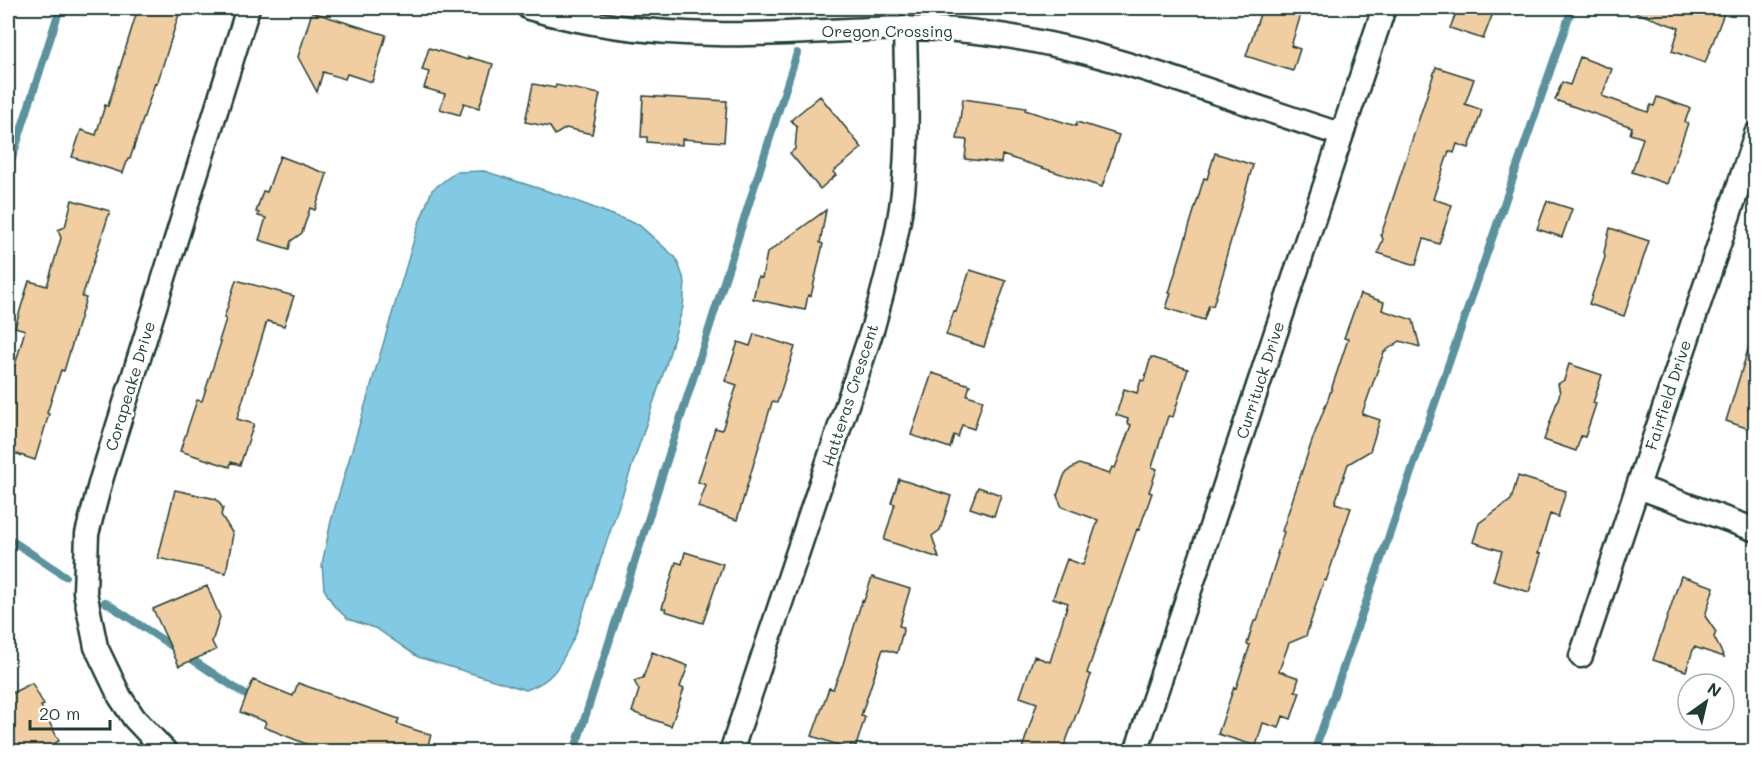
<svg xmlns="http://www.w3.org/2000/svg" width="1763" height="759" font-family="Mali,sans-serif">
  <rect width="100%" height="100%" fill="#fff"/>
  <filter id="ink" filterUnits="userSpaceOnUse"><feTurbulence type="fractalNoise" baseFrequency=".0167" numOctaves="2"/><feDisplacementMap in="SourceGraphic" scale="12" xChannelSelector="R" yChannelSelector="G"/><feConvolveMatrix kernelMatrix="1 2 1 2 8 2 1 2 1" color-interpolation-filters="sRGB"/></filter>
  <g filter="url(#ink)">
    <path fill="#82cae3" stroke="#5a929d" stroke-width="1.5" d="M484 171 563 196 639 225 676 258 685 282 683 307 666 365 575 636C561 662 556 680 526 690L418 657 377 629 348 619 334 606 324 589 322 564 331 521 418 226 432 190 456 172Z"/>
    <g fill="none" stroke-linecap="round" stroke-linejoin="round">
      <path stroke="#5a929d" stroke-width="8" d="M810 9 811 8
        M8 171 60 8
        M8 538 65 576
        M105 602 255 701
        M574 752 797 53
        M1314 752 1572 8"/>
    </g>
    <path fill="#f0cea1" stroke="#1f3d34" stroke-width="1.5" d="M138 8H181L157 84 155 83 130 159H128L123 173 72 157 81 130 96 135 105 105 108 106Z
      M1262 8H1303L1291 46 1300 49 1293 71 1246 56Z
      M1458 8H1495L1483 39 1450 28Z
      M1631 8H1726L1705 63 1672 51 1679 28 1631 11Z
      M312 12 386 35 372 82 347 74 345 79 323 72 317 92 298 57Z
      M429 48 468 60V57L493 64 479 108 464 103 460 115 440 109 445 94 424 88 429 72 422 70Z
      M1580 57 1612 69 1602 96 1648 112 1651 105 1654 106 1657 97 1690 108 1685 122 1688 123 1667 184 1632 172 1643 138 1630 134 1632 127 1555 100 1562 82 1570 85Z
      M1436 67 1474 79 1465 104 1482 110 1469 148 1457 144 1454 153 1449 151 1433 199 1452 205 1439 244 1424 239 1416 265 1378 253 1383 239 1381 235Z
      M533 84 555 88 556 85 600 94 592 134 566 128 555 135 550 127 525 122Z
      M643 96 727 101 724 142 682 139V145L647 142V137H641Z
      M820 96 862 148 833 172 836 175 820 189 790 153 795 149 797 127 791 120Z
      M963 99 1026 108 1025 110 1076 126 1077 122 1119 135 1102 187 1002 155 1001 163 965 159 967 140 957 139Z
      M1215 153 1253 165 1224 264H1226L1213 306 1209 305 1204 320 1166 308 1171 293H1169L1204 178 1207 179Z
      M280 156 327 174 315 210 310 208 302 233 291 241 289 249 259 240 266 218 258 216 259 213 256 212 263 191 267 192Z
      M72 200 110 211 82 297 86 298 64 371 61 370 47 413 49 414 35 460 8 451V390L25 330 15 327 29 281 47 286 61 238 58 230 65 227Z
      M1547 201 1572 209 1562 237 1537 229Z
      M826 210 820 243 823 244 811 296 808 295 805 310 753 299 758 277 762 278 767 253Z
      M1610 228 1649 241 1624 316 1589 304 1605 257 1604 252Z
      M970 270 1006 281 984 347 946 335 954 311 956 312Z
      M236 280 294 296 284 326 267 321 237 419 254 424 240 465 231 462 230 467 180 451 197 400 202 401 221 342 219 341 226 319 224 318Z
      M1360 294 1384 302 1382 310 1413 320 1420 347 1400 341 1384 352 1362 414 1380 420 1370 451 1348 464 1335 503 1351 508 1326 581 1324 580 1306 636 1289 643 1279 671 1299 678 1295 691 1300 692 1291 719 1283 716 1279 728 1263 723 1256 746 1218 734 1234 687 1236 688 1250 645 1247 644 1254 621H1257L1278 554H1277L1284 532 1282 531 1313 438 1328 399 1348 339 1344 338Z
      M754 334 795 347 777 403 772 402 737 520 698 507 706 485 698 482 715 428 722 430 737 385 725 381 738 342 750 346Z
      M1751 340H1755V431L1726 421Z
      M1151 357 1188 369 1173 417 1168 416 1152 467 1157 469 1149 492 1152 493 1139 530 1137 529 1087 673 1091 675 1062 752H1021L1037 703 1020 697 1034 656 1050 662 1068 603 1053 598 1067 559 1083 565 1098 520 1062 507 1057 496 1064 476 1070 469 1079 464 1109 474 1112 467 1115 468 1131 425 1127 423 1128 419 1116 415 1124 389 1137 393 1141 380 1144 381Z
      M1569 364 1602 375 1593 403 1596 404 1585 437 1581 436 1576 451 1544 440 1560 393 1558 384 1564 380Z
      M932 373 970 385 967 395 983 400 974 429 962 425 958 437 954 435 950 448 911 435Z
      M1518 476 1566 491 1558 517 1550 514 1538 553 1541 554 1529 592 1493 581 1502 551 1473 542 1479 523 1511 500Z
      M899 479 951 496 940 530 932 536 939 558 884 540 895 504 891 503Z
      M978 487 1001 495 994 516 970 508Z
      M175 490 216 499 223 508 221 515 233 534 226 573 158 558Z
      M685 552 723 564 703 623 665 611 666 609 662 608 676 562 682 564Z
      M1681 576 1714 587 1705 616 1716 632 1714 637 1724 657 1694 647 1686 671 1653 660Z
      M872 577 910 589 899 626 904 627 897 653 883 649 861 716 865 717 856 746 851 744 850 749 812 736 829 688 833 689 843 664 862 600 864 601Z
      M207 586 220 617 212 642 216 650 179 666 153 609Z
      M652 652 688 666 680 687 684 689 671 726 632 712 639 690 634 681 643 678Z
      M253 680 293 696 298 683 399 719 397 724 431 735 426 752H326L264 727 266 722 240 712Z
      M32 683 44 705 41 706 59 741 39 752H8V695Z"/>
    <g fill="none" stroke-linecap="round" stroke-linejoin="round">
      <g stroke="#1f3d34" stroke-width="27">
        <path id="street" d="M529 8C589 26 653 33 716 34 797 36 876 24 956 30 1089 40 1214 95 1340 134
          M1638 487 1756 530
          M1581 656 1756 134
          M166 752 134 718 120 697 96 647 85 592 87 534 101 480 248 8
          M731 752 873 327C885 282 898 238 903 192 909 138 906 82 905 27
          M1136 752 1384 8"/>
      </g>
      <use href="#street" stroke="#fff" stroke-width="22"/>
    </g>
  </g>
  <g text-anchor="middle" stroke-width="6" stroke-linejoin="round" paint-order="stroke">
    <g font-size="16" fill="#1f3d34" stroke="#fff">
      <text x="887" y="37">Oregon Crossing</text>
      <text transform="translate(1260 380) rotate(-72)" y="6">Currituck Drive</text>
      <text transform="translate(130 386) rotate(-73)" y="6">Corapeake Drive</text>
      <text transform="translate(850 395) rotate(-72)" y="6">Hatteras Crescent</text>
      <text transform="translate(1668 395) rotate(-72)" y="6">Fairfield Drive</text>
    </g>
  </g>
  <rect width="1763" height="759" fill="none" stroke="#fff" stroke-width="30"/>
  <rect x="15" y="15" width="1733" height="729" fill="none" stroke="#1f3d34" stroke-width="2" filter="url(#ink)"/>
  <g transform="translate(1706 702) rotate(34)"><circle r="28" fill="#ffffff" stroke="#a5b1ae" stroke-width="1.5"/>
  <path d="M0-4.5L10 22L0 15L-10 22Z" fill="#1f3d34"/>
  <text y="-9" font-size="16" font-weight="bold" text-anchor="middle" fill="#1f3d34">N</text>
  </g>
  <path d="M30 720v9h80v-9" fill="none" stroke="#1f3d34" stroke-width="3"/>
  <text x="39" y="720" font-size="18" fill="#1f3d34" stroke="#ffffff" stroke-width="4.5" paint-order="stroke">20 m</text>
</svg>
